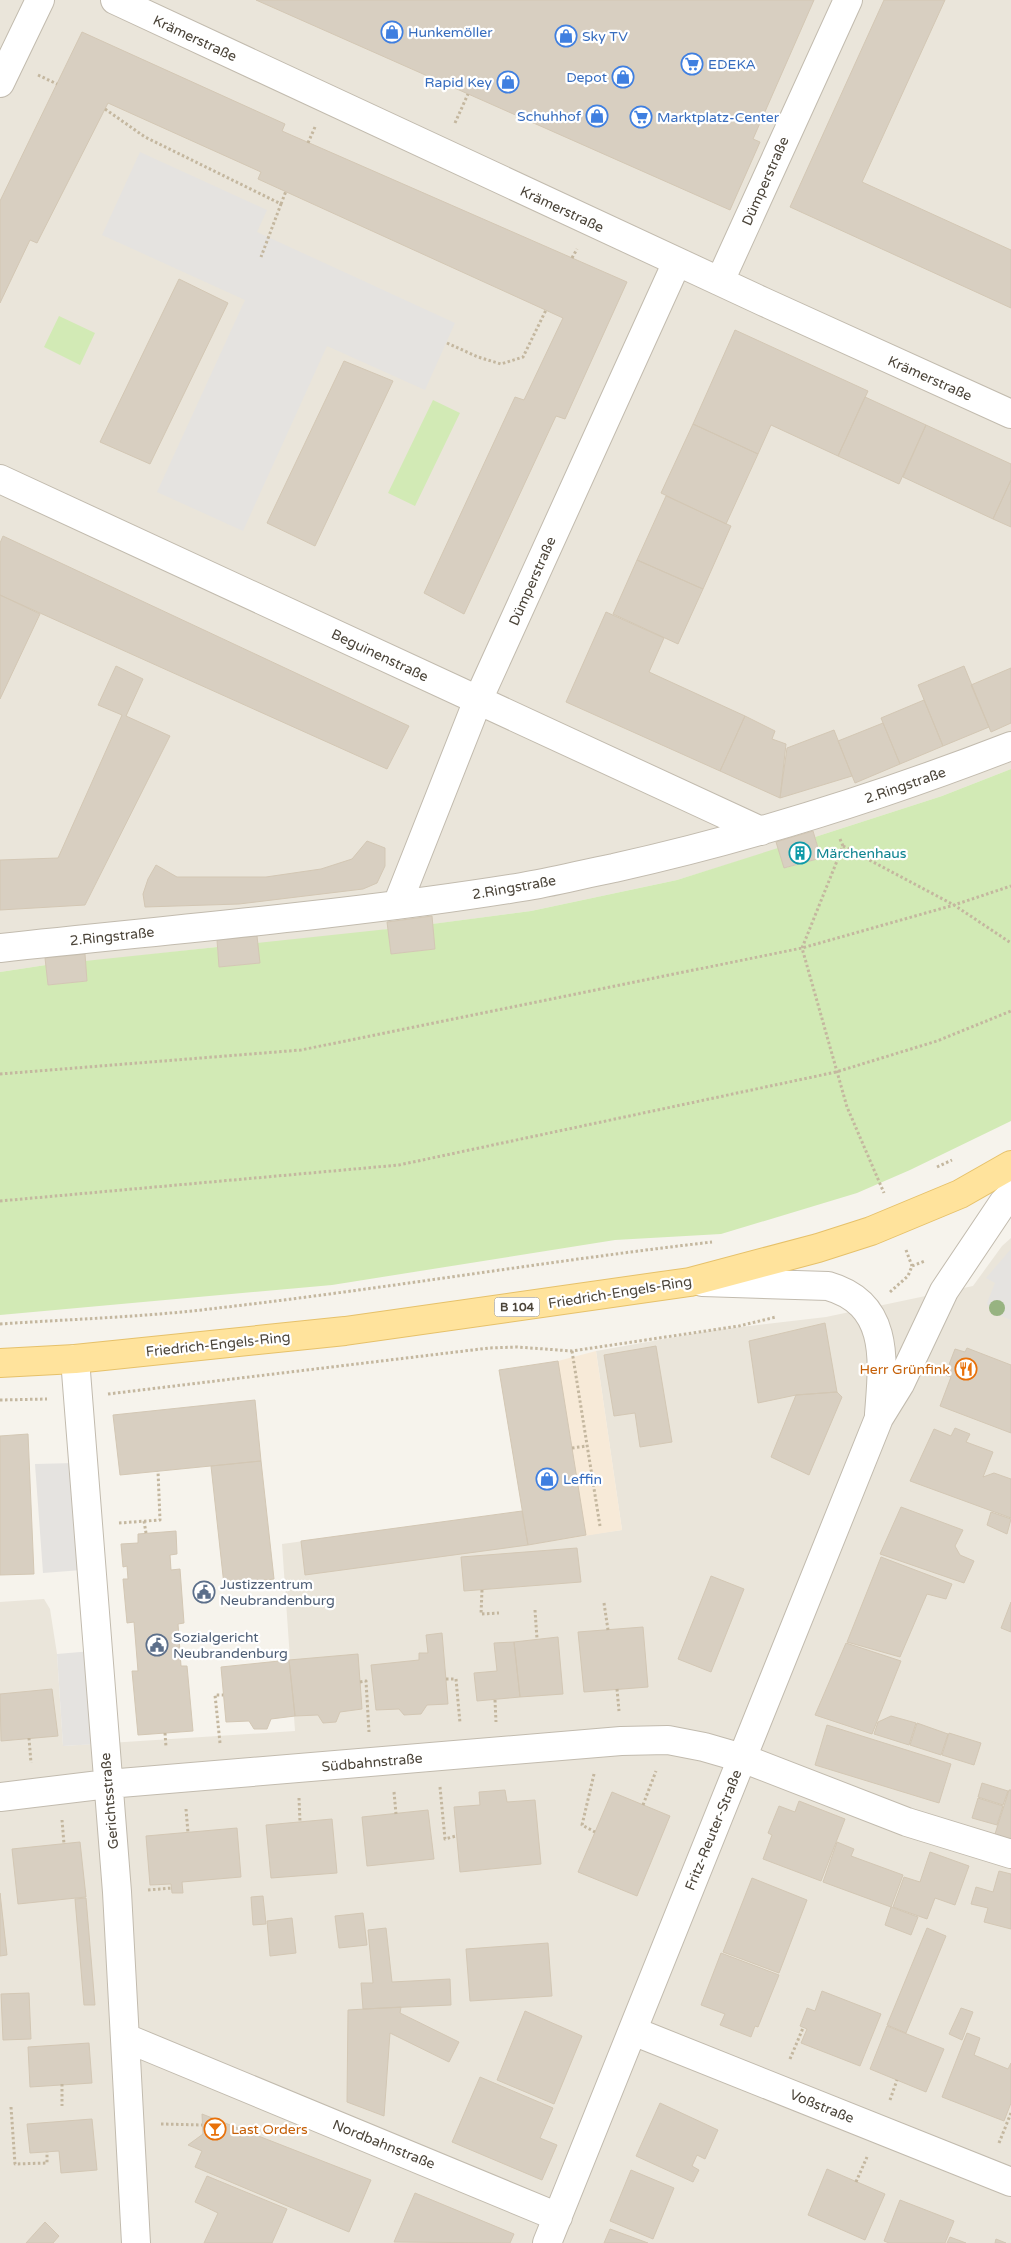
<svg xmlns="http://www.w3.org/2000/svg" width="1011" height="2243" font-family="'Varela Round',sans-serif">
  <rect width="100%" height="100%" fill="#f6f3ec"/>
  <path fill="#eae5da" d="M0 0H1011V769L942 796 815 837 821 858 784 868 778 849 677 880 531 911 433 924 435 949 391 954 387 929 260 963 219 967 217 947 85 962 87 981 48 985 46 965 0 972Z
    M1011 1238V2243H0V1602L44 1599 50 1609 57 1654 63 1746 295 1731 282 1544 522 1511 586 1535 622 1530 596 1351 715 1330 826 1317 973 1286 1002 1246Z"/>
  <path fill="#f7ead8" d="M596 1351 622 1530 528 1545 499 1370 558 1361Z"/>
  <path fill="#d2eab5" d="M59 316 95 333 80 365 44 347Z
    M433 400 460 413 415 506 388 493Z
    M1011 769V1121L910 1170 857 1193 721 1234 615 1240 332 1285 0 1315V972L46 965 48 985 87 981 85 961 217 947 220 967 259 963 257 943 388 929 391 954 435 949 432 924 531 911 677 880 778 848 785 868 821 858 815 837 942 796Z"/>
  <path fill="#e5e3e0" d="M140 152 267 210 257 232 455 323 425 390 327 346 243 531 157 492 245 300 102 235Z
    M1011 1249V1320L991 1312 987 1303 995 1283 986 1278Z
    M74 1463 82 1570 43 1573 35 1464Z
    M92 1651 98 1744 63 1746 57 1654Z"/>
  <path fill="#d8cfc1" stroke="#d3c7b4" d="M256 0H814L753 139 760 142 730 210Z
    M884 0H945L862 182 1011 250V308L790 207Z
    M82 32 285 124 282 131 627 282 565 419 556 416 464 614 424 593 515 397 524 400 563 318 258 179 261 172 108 103 37 243 30 240 0 303V201Z
    M179 279 228 303 150 464 100 442Z
    M735 330 868 391 838 456 771 425 758 454 693 424Z
    M344 361 393 381 315 546 267 523Z
    M865 397 926 425 899 484 838 456Z
    M693 424 758 454 726 524 661 493Z
    M926 425 1011 464V480L993 519 903 477Z
    M1011 480V527L993 519Z
    M666 496 731 526 703 589 637 560Z
    M3 536 409 726 387 769 0 595V543Z
    M637 560 703 589 678 644 613 614Z
    M0 595 40 614 0 699Z
    M606 612 664 638 649 672 745 716 720 771 566 702Z
    M116 666 143 679 126 716 170 736 85 905 0 910V860L58 858 122 715 98 705Z
    M964 666 989 727 943 746 918 685Z
    M1011 668V723L991 732 971 685Z
    M924 700 943 746 900 764 881 718Z
    M745 716 775 731 772 739 786 744 780 798 720 771Z
    M883 723 900 764 855 783 838 741Z
    M834 730 852 776 780 798 787 748Z
    M813 831 821 858 784 868 776 842Z
    M367 841 385 848V866L377 883 363 889 239 904 145 907 143 894 148 879 156 865 177 877H266L321 869 352 859Z
    M432 916 435 949 391 954 387 922Z
    M257 936 260 963 219 967 217 940Z
    M85 954 87 981 48 985 45 958Z
    M825 1323 837 1392 796 1395 758 1403 749 1341Z
    M656 1346 672 1442 640 1447 635 1413 614 1416 604 1355Z
    M967 1348 1011 1365V1433L940 1406 951 1377 945 1375 955 1349 965 1352Z
    M558 1361 586 1535 528 1545 499 1370Z
    M837 1392 842 1397 809 1475 771 1457 796 1395Z
    M255 1400 261 1461 120 1475 113 1415Z
    M955 1428 970 1434 966 1442 993 1452 983 1477 994 1473 1011 1479V1518L910 1481 934 1429 951 1436Z
    M28 1434 34 1574 0 1575V1436Z
    M261 1461 274 1579 224 1585 211 1466Z
    M901 1507 963 1530 955 1546 960 1555 974 1561 964 1583 880 1554Z
    M522 1511 528 1545 305 1575 301 1541Z
    M991 1512 1011 1519 1007 1534 987 1525Z
    M176 1531 177 1554 170 1555 171 1570 180 1569 184 1623 178 1624 181 1666H187L193 1731 138 1735 132 1671H138L134 1622 127 1623 123 1579H128L127 1566 123 1567 121 1544 138 1543V1534Z
    M577 1548 581 1582 464 1591 461 1557Z
    M881 1557 952 1584 946 1599 927 1594 900 1657 847 1642Z
    M711 1576 744 1589 711 1672 678 1659Z
    M1011 1602V1632L1001 1628Z
    M643 1627 648 1687 584 1692 578 1632Z
    M442 1633 448 1704 427 1705 421 1714 404 1715 399 1709 376 1710 371 1665 419 1660V1653H428L426 1635Z
    M558 1637 563 1694 520 1697 514 1642Z
    M514 1642 520 1697 477 1701 474 1673 497 1671 494 1643Z
    M846 1643 901 1661 872 1734 815 1715Z
    M358 1654 362 1709 340 1712 336 1722 323 1723 318 1715 295 1716 289 1660Z
    M289 1660 295 1716 271 1719 267 1729H254L249 1721 226 1722 221 1667Z
    M52 1689 58 1736 1 1741 0 1694Z
    M891 1716 916 1723 909 1745 874 1734 878 1722Z
    M917 1723 948 1734 941 1755 910 1745Z
    M827 1725 951 1764 939 1803 815 1765Z
    M949 1733 981 1743 974 1765 942 1755Z
    M982 1783 1008 1791 1003 1805 978 1797Z
    M505 1790 507 1802 535 1800 541 1864 460 1872 454 1807 480 1805 479 1792Z
    M1009 1790H1011V1839L995 1834Z
    M612 1792 670 1816 637 1896 578 1872Z
    M978 1798 1003 1806 997 1825 972 1818Z
    M799 1801 845 1819 821 1881 763 1859 772 1835 768 1833 779 1806 795 1812Z
    M428 1810 434 1859 367 1866 362 1817Z
    M332 1819 337 1873 271 1878 266 1825Z
    M237 1828 241 1877 182 1882 183 1893H172L171 1884 150 1885 146 1836Z
    M80 1842 86 1897 18 1904 12 1849Z
    M837 1842 854 1849 851 1856 903 1875 891 1907 823 1882Z
    M930 1852 969 1866 955 1905 935 1898 927 1919 893 1907 904 1877 920 1882Z
    M999 1871 1011 1874V1929L984 1922 988 1908 971 1904 976 1887 993 1892Z
    M752 1878 807 1900 779 1973 723 1952Z
    M0 1893 7 1955 0 1956Z
    M263 1896 266 1924 253 1925 251 1897Z
    M86 1898 95 2005H84L75 1899Z
    M891 1907 918 1917 911 1935 885 1925Z
    M363 1913 367 1945 339 1948 335 1916Z
    M292 1918 296 1953 270 1956 267 1921Z
    M386 1928 392 1982 450 1979 451 2005 363 2009 361 1983H373L368 1930Z
    M927 1928 946 1936 906 2033 887 2025Z
    M548 1943 552 1996 470 2001 466 1949Z
    M721 1953 779 1975 758 2027 755 2026 751 2037 720 2025 725 2014 701 2005Z
    M822 1991 881 2014 860 2066 801 2043 807 2029 800 2026 807 2008 815 2011Z
    M29 1993 31 2039 3 2040 1 1994Z
    M401 2007 400 2013 459 2042 449 2062 390 2033 384 2116 347 2102 348 2010Z
    M961 2008 973 2012 962 2040 949 2034Z
    M525 2011 582 2036 554 2104 497 2080Z
    M887 2026 944 2049 926 2092 870 2069Z
    M967 2033 980 2038 974 2055 1008 2069 1011 2063V2103L1004 2121 942 2097Z
    M89 2043 92 2083 30 2087 28 2047Z
    M480 2077 553 2108 540 2138 557 2145 542 2180 452 2142Z
    M660 2103 718 2130 705 2159 697 2155 692 2166 699 2170 693 2182 636 2156Z
    M202 2114 371 2180 349 2232 195 2167 202 2151 188 2145 203 2134Z
    M92 2119 97 2170 61 2173 59 2151 30 2153 27 2124Z
    M827 2169 885 2194 865 2240 808 2215Z
    M631 2170 674 2188 653 2239 610 2221Z
    M207 2176 287 2209 272 2243H204L218 2213 195 2202Z
    M415 2193 514 2234 510 2243 394 2242Z
    M900 2200 954 2221 945 2243H889L884 2241Z
    M45 2222 59 2236 53 2243H26Z
    M610 2229 648 2243H604Z
    M950 2237 966 2243H947Z
    M996 2239 1006 2243H995Z"/>
  <g fill="none" stroke-linecap="round" stroke-linejoin="round">
    <g stroke="#c2bbae" stroke-width="30">
      <path id="minor" d="M115 0 764 302 1011 414
        M0 83 40 0
        M720 281 848 0
        M0 479 761 831
        M397 905 478 700 677 262
        M0 948C174 929 349 915 522 887 553 882 583 874 614 868 749 838 882 796 1011 746
        M702 1282 828 1286C891 1304 883 1362 879 1414
        M75 1359 117 1892 136 2243
        M0 1797 108 1784 621 1741 668 1740 704 1747 742 1758 907 1822 1011 1854
        M633 2031 1011 2182
        M126 2038 558 2217
        M547 2243 879 1418 900 1384 944 1291 1003 1203 1011 1195"/>
    </g>
    <g stroke="#e6c16a" stroke-width="30">
      <path id="major" d="M0 1363 75 1359 345 1331 690 1282 818 1248 871 1231 960 1194 1011 1165"/>
    </g>
    <path stroke="#c4b79f" stroke-width="3" stroke-dasharray="2.5 2.5" stroke-linecap="butt" d="M38 75 57 84
      M105 109 145 137 281 204 261 257
      M455 123 468 94
      M308 143 315 127
      M281 204 286 191
      M572 258 577 249
      M447 343 478 357 501 364 523 357 546 310
      M840 839 843 846 802 948 847 1107 884 1193
      M843 846 954 905 1011 943
      M0 1074 301 1050 802 948 954 905 1011 886
      M937 1167 952 1160
      M0 1201 399 1165 836 1072 937 1041 1011 1011
      M906 1250 912 1266
      M890 1292 908 1276 912 1266 925 1261
      M0 1324C73 1319 146 1317 218 1308 383 1289 547 1261 712 1242
      M572 1351 600 1526
      M108 1394 489 1348 517 1347 572 1351 739 1326 776 1317
      M0 1400 47 1399
      M572 1448 587 1446
      M144 1521 146 1533
      M119 1523 160 1520 158 1471
      M482 1590 481 1614 499 1613
      M604 1603 608 1630
      M535 1610 537 1639
      M446 1679H456L460 1723
      M360 1682 366 1681 369 1732
      M617 1689 619 1711
      M495 1700 496 1722
      M165 1733 166 1747
      M29 1738 31 1763
      M220 1743 215 1695H223
      M594 1774 582 1825 595 1832
      M440 1787 445 1839 456 1836
      M394 1792 396 1814
      M299 1798 300 1822
      M643 1805 656 1771
      M186 1809 188 1833
      M62 1820 64 1844
      M148 1890 172 1888
      M790 2059 803 2028
      M62 2084V2106
      M890 2100 897 2080
      M11 2107 15 2164 47 2163V2152
      M161 2124 202 2125
      M999 2143 1011 2113
      M856 2182 867 2157"/>
    <use href="#minor" stroke="#fff" stroke-width="28"/>
    <use href="#major" stroke="#ffe39c" stroke-width="28"/>
  </g>
  <circle fill="#97b381" cx="997" cy="1308" r="8"/>
  <defs>
    <g id="shop-ring" transform="scale(1.125)"><circle r="9.5" fill="#fff" stroke="#3f7fe0" stroke-width="1.5"/><path d="M-5-2.5h2.3a2.7 3.5 0 0 1 5.4 0H5L5.5 6h-11ZM-1.5-2.5h3a1.5 2.3 0 0 0-3 0Z" fill="#3f7fe0"/></g>
    <g id="supermarket-ring" transform="scale(1.125)"><circle r="9.5" fill="#fff" stroke="#3f7fe0" stroke-width="1.5"/><path d="M-6-5.5h2.5l.6 2H6L4.5 2H-2.5L-4.4-4H-6ZM-1.5 3.2a1.3 1.3 0 1 0 .1 0ZM3 3.2a1.3 1.3 0 1 0 .1 0Z" fill="#3f7fe0"/></g>
    <g id="building-ring" transform="scale(1.125)"><circle r="9.5" fill="#fff" stroke="#0f9aa8" stroke-width="1.5"/><path d="M-4-6H4V6H1V3H-1V6H-4ZM-2.5-4.3h1.7v1.8h-1.7ZM.8-4.3h1.7v1.8H.8ZM-2.5-1h1.7V.8h-1.7ZM.8-1h1.7V.8H.8Z" fill="#0f9aa8"/></g>
    <g id="restaurant-ring" transform="scale(1.125)"><circle r="9.5" fill="#fff" stroke="#e8710a" stroke-width="1.5"/><path d="M-5-6h1v4h1v-4h1v4h1v-4h1v5L-1.5 .5V6h-2V.5L-5-1ZM5-6V6H3V1.5H1.5Q1.5-4 5-6Z" fill="#e8710a"/></g>
    <g id="civic-ring" transform="scale(1.125)"><circle r="9.5" fill="#fff" stroke="#5c6f8a" stroke-width="1.5"/><path d="M-.6-6.5H3V-4.5H.6V-3L4-1V1h2V6H-6V1h2V-1L-.6-3ZM-1.2 2.5V6h2.4V2.5Z" fill="#5c6f8a"/></g>
    <g id="bar-ring" transform="scale(1.125)"><circle r="9.5" fill="#fff" stroke="#e8710a" stroke-width="1.5"/><path d="M-6-5H6L.8 .8V4.5H3.5V6h-7V4.5H-.8V.8Z" fill="#e8710a"/></g>
  </defs>
  <g fill-rule="evenodd">
    <use href="#shop-ring" x="392" y="32"/>
    <use href="#shop-ring" x="566" y="36"/>
    <use href="#supermarket-ring" x="692" y="64"/>
    <use href="#shop-ring" x="623" y="77"/>
    <use href="#shop-ring" x="508" y="82"/>
    <use href="#shop-ring" x="597" y="116"/>
    <use href="#supermarket-ring" x="641" y="117"/>
    <use href="#building-ring" x="800" y="853"/>
    <use href="#restaurant-ring" x="966" y="1369"/>
    <use href="#shop-ring" x="547" y="1479"/>
    <use href="#civic-ring" x="204" y="1592"/>
    <use href="#civic-ring" x="157" y="1645"/>
    <use href="#bar-ring" x="215" y="2129"/>
  </g>
  <g text-anchor="middle" stroke-width="4.5" stroke-linejoin="round" paint-order="stroke">
    <rect fill="#fff" stroke="#817c74" stroke-width="1" x="494.5" y="1297.5" width="45" height="19" rx="4"/>
    <g font-size="12" font-weight="bold" fill="#4b4439">
      <text x="517" y="1311">B 104</text>
    </g>
    <g font-size="14" fill="#366cbe" stroke="#fff" text-anchor="start">
      <text x="408" y="37">Hunkemöller</text>
      <text x="582" y="41">Sky TV</text>
      <text x="708" y="69">EDEKA</text>
      <text x="607" y="82" text-anchor="end">Depot</text>
      <text x="492" y="87" text-anchor="end">Rapid Key</text>
      <text x="581" y="121" text-anchor="end">Schuhhof</text>
      <text x="657" y="122">Marktplatz-Center</text>
      <text x="563" y="1484">Leffin</text>
    </g>
    <g font-size="14" fill="#4b4439" stroke="#fff">
      <text transform="translate(195 38) rotate(25)" y="5">Krämerstraße</text>
      <text transform="translate(765 181) rotate(-66)" y="5">Dümperstraße</text>
      <text transform="translate(562 209) rotate(25)" y="5">Krämerstraße</text>
      <text transform="translate(930 378) rotate(24)" y="5">Krämerstraße</text>
      <text transform="translate(532 581) rotate(-66)" y="5">Dümperstraße</text>
      <text transform="translate(380 655) rotate(25)" y="5">Beguinenstraße</text>
      <text transform="translate(905 785) rotate(-19)" y="5">2.Ringstraße</text>
      <text transform="translate(514 887) rotate(-10)" y="5">2.Ringstraße</text>
      <text transform="translate(112 936) rotate(-6)" y="5">2.Ringstraße</text>
      <text transform="translate(620 1292) rotate(-9)" y="5">Friedrich-Engels-Ring</text>
      <text transform="translate(218 1344) rotate(-6)" y="5">Friedrich-Engels-Ring</text>
      <text transform="translate(372 1762) rotate(-5)" y="5">Südbahnstraße</text>
      <text transform="translate(109 1801) rotate(-95)" y="5">Gerichtsstraße</text>
      <text transform="translate(713 1830) rotate(-68)" y="5">Fritz-Reuter-Straße</text>
      <text transform="translate(822 2106) rotate(22)" y="5">Voßstraße</text>
      <text transform="translate(384 2144) rotate(22)" y="5">Nordbahnstraße</text>
    </g>
    <g font-size="14" fill="#0d838f" stroke="#fff" text-anchor="start">
      <text x="816" y="858">Märchenhaus</text>
    </g>
    <g font-size="14" fill="#c56008" stroke="#fff" text-anchor="end">
      <text x="950" y="1374">Herr Grünfink</text>
      <text x="231" y="2134" text-anchor="start">Last Orders</text>
    </g>
    <g font-size="14" fill="#4e5e75" stroke="#fff" text-anchor="start">
      <text x="220" y="1589">Justizzentrum<tspan x="220" dy="16">Neubrandenburg</tspan></text>
      <text x="173" y="1642">Sozialgericht<tspan x="173" dy="16">Neubrandenburg</tspan></text>
    </g>
  </g>
</svg>
